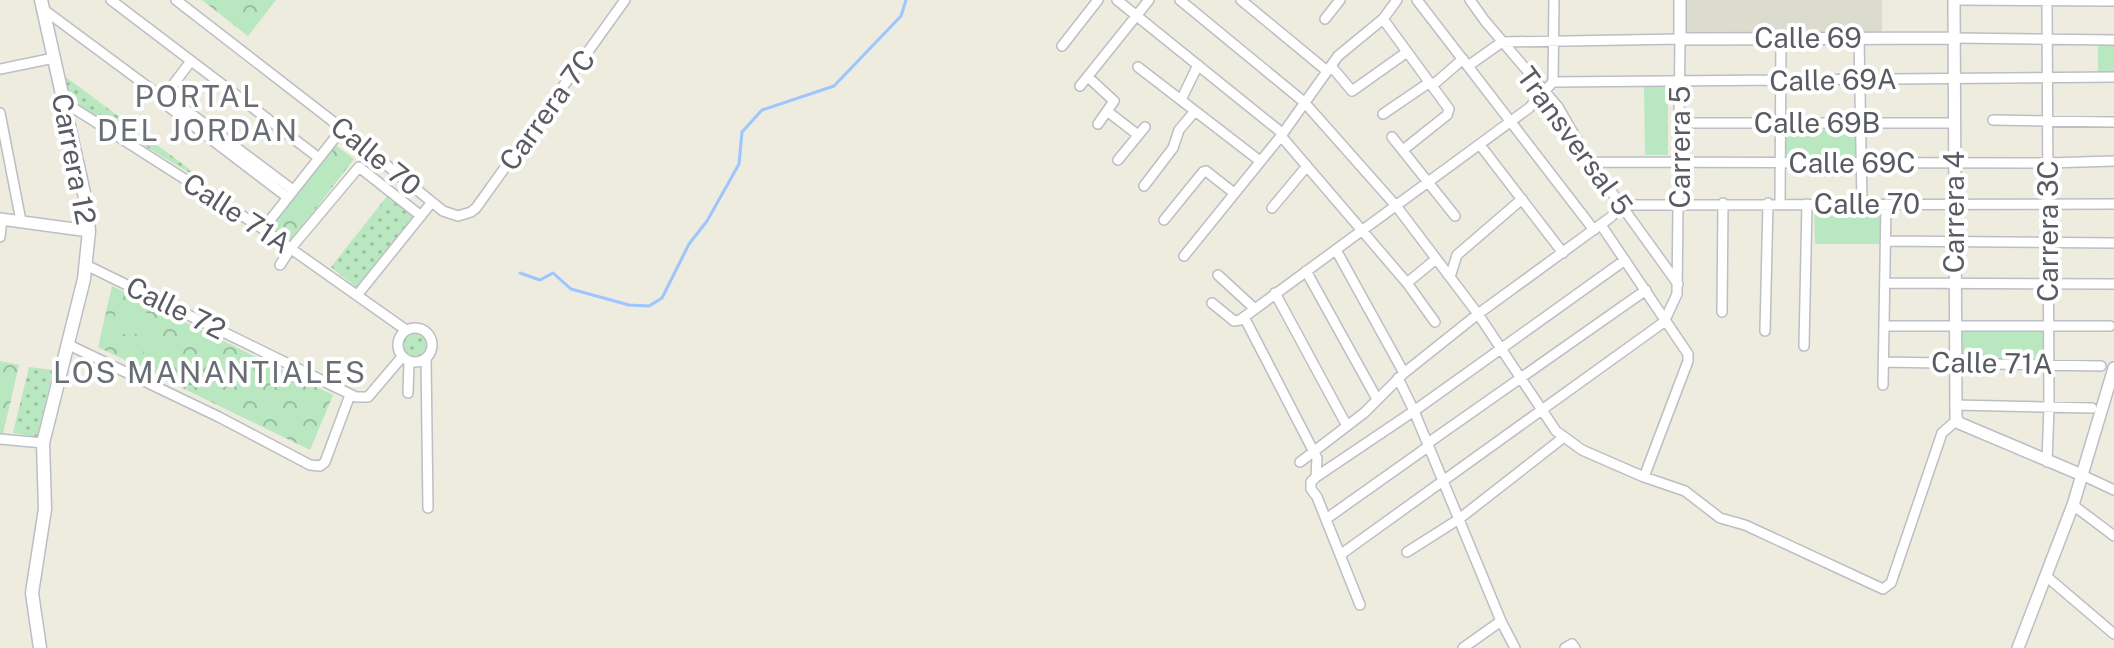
<svg xmlns="http://www.w3.org/2000/svg" width="2114" height="648" font-family="'Public Sans',sans-serif">
  <defs>
    <pattern id="grass-dots" width="8" height="8" patternUnits="userSpaceOnUse" patternTransform="scale(2)"><rect width="8" height="8" fill="#b9e7c0"/><path d="M2 2h.1M6 6h.1" fill="none" stroke="#99be9f" stroke-width="1.8" stroke-linecap="round"/></pattern>
    <pattern id="park-crowns" width="20" height="18" patternUnits="userSpaceOnUse" patternTransform="scale(2)"><rect width="20" height="18" fill="#b9e7c0"/><path d="M2 6a3 3 0 1 1 6 0M12 15a3 3 0 1 1 6 0" fill="none" stroke="#99be9f"/></pattern>
  </defs>
  <rect width="100%" height="100%" fill="#edecdf"/>
  <path fill="#dcdcce" d="M1687 0H1882V33H1687Z"/>
  <path fill="url(#grass-dots)" d="M63 75 188 168 205 182 68 100Z
    M388 195 414 216 357 288 331 267Z
    M402 345a13 13 0 1 1 26 0a13 13 0 1 1-26 0Z
    M29 367 53 370 37 437 13 433Z"/>
  <path fill="url(#park-crowns)" d="M202 0H276L248 36Z
    M333 143 354 159 290 242 270 226Z
    M112 286 333 395 310 450 98 347Z
    M0 361 19 365 3 434H0Z"/>
  <path fill="#b9e7c0" d="M2098 44H2114V73H2098Z
    M1644 85H1668V155H1645Z
    M1784 127 1855 128V157H1784Z
    M319 165 337 179 307 217 289 202Z
    M1814 208H1880V244H1815Z
    M115 313H148L147 334H116Z
    M1959 329H2045V360L1958 359Z
    M144 341H174L175 359 144 360Z"/>
  <g fill="none" stroke-linecap="round" stroke-linejoin="round">
    <path stroke="#9dc5ff" stroke-width="3" d="M520 273 540 280 553 273 571 289 629 305 649 306 662 298 689 244 707 221 739 164 742 132 762 110 834 86 901 16 906 0"/>
    <g stroke="#bcbec5" stroke-width="12">
      <path id="minor" d="M111 0 319 158
        M176 0 331 120 443 211 458 216 471 212 476 208 625 0
        M1117 0 1282 133
        M1180 0 1304 102 1397 207 1478 314 1556 431 1582 450 1644 477 1685 491 1720 518 1745 525 1883 589 1891 583 1942 433 1957 420
        M1241 0 1327 71
        M1417 0 1594 230
        M1470 0 1485 21 1558 107 1590 162 1678 284
        M1954 0 2114 1
        M43 9 163 98H170L293 190
        M1325 19 1340 0
        M1383 19 1449 109 1447 115 1403 150
        M1859 38 1862 203
        M1955 38 2114 40
        M1062 46 1098 0
        M1331 66 1352 91 1407 52
        M1138 67 1260 161
        M0 69 54 58
        M1088 77 1114 101 1098 124
        M1553 82 2114 77
        M1433 85 1463 59
        M1080 86 1149 0
        M163 98 165 104 287 197
        M163 98 191 61
        M1181 100 1198 65
        M64 102 263 229 406 330
        M1107 111 1138 135
        M0 113 21 221
        M1383 114 1430 82
        M1993 120 2114 122
        M1679 123H1955
        M1281 136 1407 283 1435 322
        M1392 137 1455 216
        M1480 145 1563 253
        M1118 160 1145 127
        M1590 162 2048 163 2114 161
        M1144 186 1173 148 1179 130 1195 111
        M1780 203 1781 38
        M1272 208 1307 166
        M1164 220 1203 172 1206 171 1234 193
        M1601 225 1688 354V361L1644 477
        M263 229 342 129
        M0 237 2 219
        M1885 241 2114 243
        M1336 250 1404 373
        M1184 256 1281 136 1338 56 1383 19 1397 0
        M86 265 356 397H368L402 357
        M280 265 291 248 359 167 421 216
        M1306 271 1377 399
        M1218 275 1255 309
        M1450 277 1457 255 1522 199
        M1407 283 1436 259
        M1885 283 2114 284
        M1275 293 1347 426
        M358 294 432 202
        M1212 303 1234 321 1240 320 1529 108 1553 82 1554 0
        M1722 312 1723 203
        M1244 317 1317 458 1316 477 1311 482V489L1317 497 1360 605
        M1884 326H2110
        M398 345a17 17 0 1 1 34 0a17 17 0 1 1-34 0Z
        M1765 331 1768 203
        M67 344 219 417 310 465 320 466 325 462 350 395
        M1804 346 1807 204
        M426 358 428 508
        M1883 362 2101 366
        M1398 378 1414 411 1501 621 1515 648
        M1883 385 1886 204
        M408 393 409 362
        M1955 405 2092 408
        M0 439 43 443
        M1428 443 1646 290
        M1300 462 1364 413 1404 373 1478 314 1611 217 1621 205 2114 204
        M2047 462 2049 407 2047 0
        M2082 475 2114 490
        M1316 477 1414 411 1625 260
        M2073 505 2114 536
        M1326 519 1429 446
        M1407 552 1459 519 1564 437
        M1340 555 1664 322 1677 294 1680 39 1502 42 1468 66
        M2046 576 2114 634
        M1463 648 1501 621
        M1565 648 1572 644 1575 648"/>
    </g>
    <g stroke="#bcbec5" stroke-width="14">
      <path id="tertiary" d="M1680 0V39L1955 38
        M1954 0 1956 418 1959 423 2082 475
        M0 219 89 231
        M2018 648 2073 505 2114 368"/>
    </g>
    <g stroke="#bcbec7" stroke-width="15">
      <path id="secondary" d="M40 648 32 593 45 509 43 443 84 279 89 231 86 202 41 0"/>
    </g>
    <use href="#minor" stroke="#fff" stroke-width="9"/>
    <use href="#tertiary" stroke="#fff" stroke-width="11"/>
    <use href="#secondary" stroke="#fff" stroke-width="12"/>
  </g>
  <g text-anchor="middle" stroke-width="8" stroke-linejoin="round" paint-order="stroke">
    <g font-size="28" fill="#585b62" stroke="#fff">
      <text x="1808" y="48">Calle 69</text>
      <text transform="translate(1833 80) rotate(-1)" y="10">Calle 69A</text>
      <text transform="translate(547 110) rotate(-54)" y="10">Carrera 7C</text>
      <text x="1817" y="133">Calle 69B</text>
      <text transform="translate(1575 141) rotate(54)" y="10">Transversal 5</text>
      <text transform="translate(1680 147) rotate(-90)" y="10">Carrera 5</text>
      <text transform="translate(376 156) rotate(39)" y="10">Calle 70</text>
      <text transform="translate(74 159) rotate(79)" y="10">Carrera 12</text>
      <text x="1852" y="173">Calle 69C</text>
      <text x="1867" y="214">Calle 70</text>
      <text transform="translate(1954 212) rotate(-90)" y="10">Carrera 4</text>
      <text transform="translate(237 213) rotate(33)" y="10">Calle 71A</text>
      <text transform="translate(2048 231) rotate(-90)" y="10">Carrera 3C</text>
      <text transform="translate(176 308) rotate(26)" y="10">Calle 72</text>
      <text transform="translate(1992 363) rotate(1)" y="10">Calle 71A</text>
    </g>
    <g font-size="30" letter-spacing="2" fill="#696d74" stroke="#fff">
      <text x="198" y="107">PORTAL<tspan x="198" dy="34">DEL JORDAN</tspan></text>
      <text x="210" y="383">LOS MANANTIALES</text>
    </g>
  </g>
</svg>
